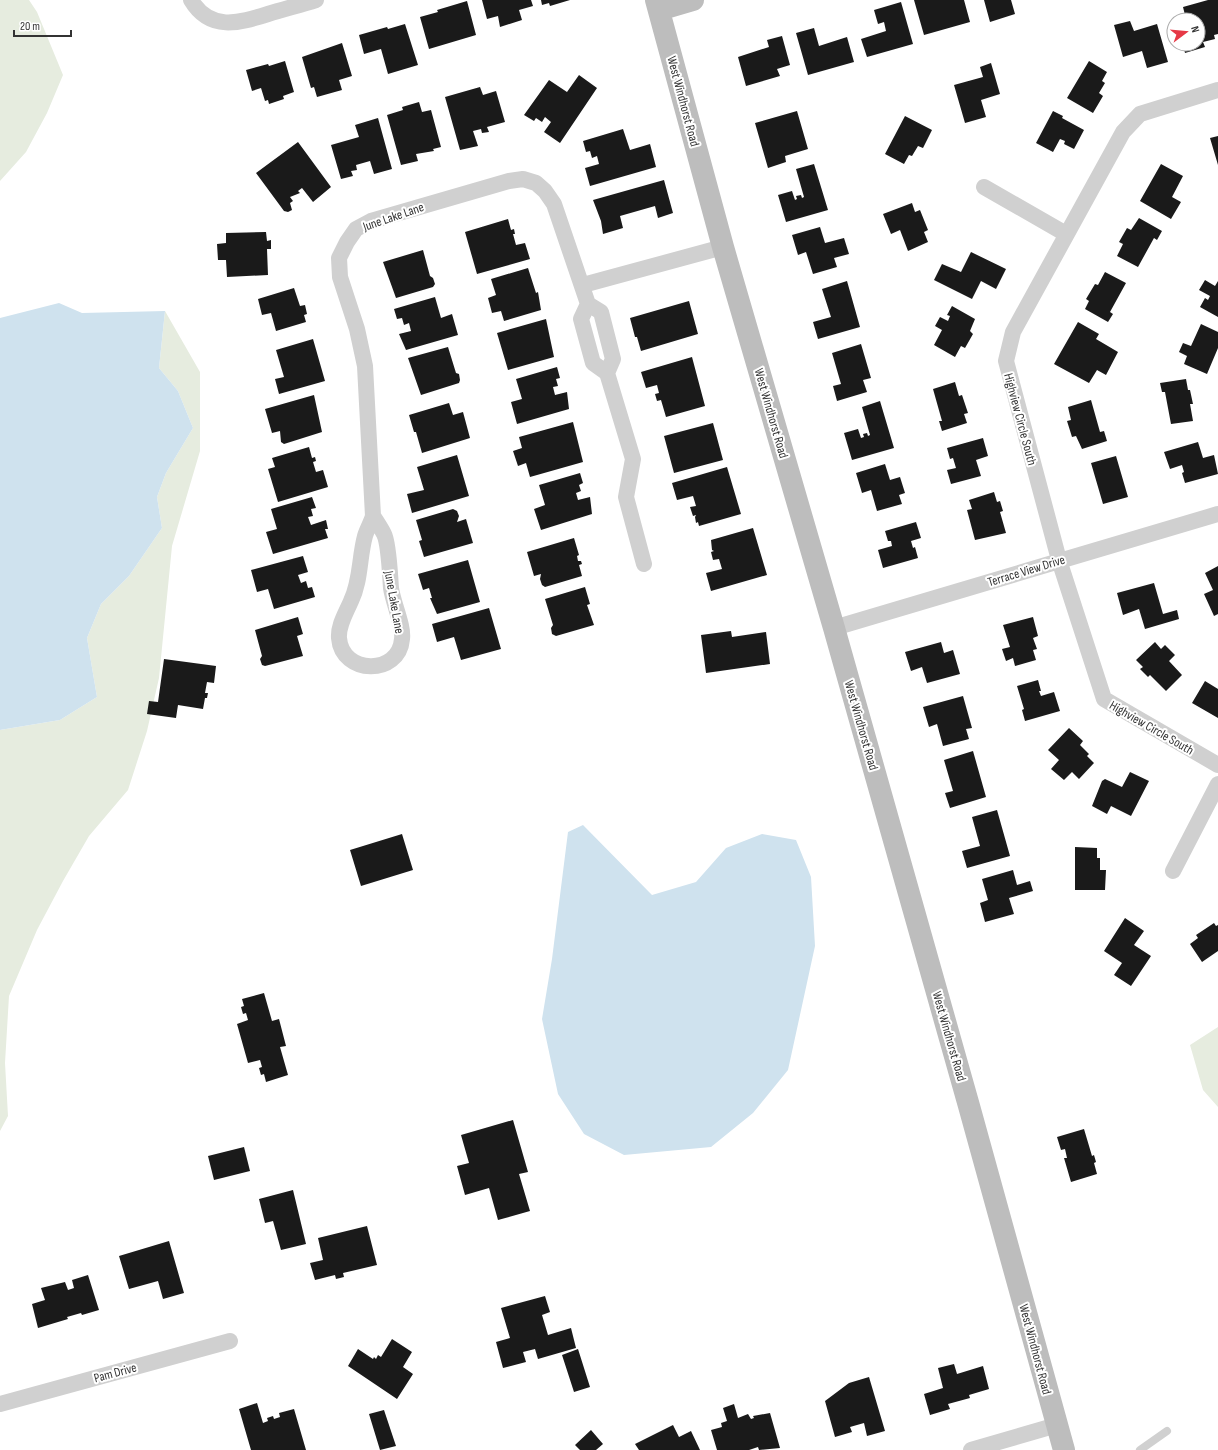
<svg xmlns="http://www.w3.org/2000/svg" width="1218" height="1450" font-family="'Sofia Sans Condensed',sans-serif">
  <rect width="100%" height="100%" fill="#fff"/>
  <path fill="#e6ecdf" d="M0 0H29L37 12 63 75 47 113 26 152 0 181Z
    M165 311 200 372V451L172 546 159 678 147 731 128 790 89 836 63 881 37 930 9 996 5 1063 8 1116 0 1131V730L60 720 97 697 87 638 101 604 129 576 162 528 157 497 166 473 193 428 178 391 159 368Z
    M1218 1027V1107L1203 1090 1190 1045Z"/>
  <path fill="#cfe2ee" d="M59 303 82 313 165 311 159 368 178 391 193 428 166 473 157 497 162 528 129 576 101 604 87 638 97 697 60 720 0 730V318Z
    M583 825 652 895 696 882 726 848 762 834 796 840 811 877 815 946 788 1070 753 1113 711 1147 624 1155 584 1134 558 1094 542 1019 552 959 568 832Z"/>
  <path fill="#1a1a1a" d="M482 0H531L533 6 519 10 522 20 500 27 498 16 487 19Z
    M541 0H570L550 6 549 3 542 5Z
    M914 0H964L970 22 924 35Z
    M984 0H1011L1015 14 990 22Z
    M1208 0H1218V34L1214 35 1215 39 1203 42 1205 47 1185 53 1183 44H1198V20H1176L1175 18 1185 15 1183 7Z
    M467 1 476 35 429 49 420 17 438 12 437 10Z
    M901 2 913 44 867 57 861 39 886 31 884 22 878 24 874 10Z
    M1130 21 1134 31 1157 24 1168 62 1147 68 1142 51 1123 57 1114 25Z
    M405 24 418 65 388 74 381 49 364 54 359 35 387 27 388 29Z
    M814 28 819 46 847 37 854 62 808 75 796 33Z
    M782 36 790 65 777 69 780 76 746 86 738 57 769 47 767 40Z
    M342 43 352 76 339 80 342 90 317 97 314 87 311 88 302 57Z
    M285 61 294 92 283 96 284 99 269 104 268 100 265 101 261 88 252 91 246 70 268 64 269 66Z
    M1089 61 1107 72 1102 81 1105 83 1099 93 1103 96 1093 113 1067 98Z
    M991 63 1000 94 981 100 986 117 965 123 954 85 983 77 980 67Z
    M579 75 597 88 560 143 544 132 551 122 545 117 542 122 536 118 534 121 524 115 549 80 567 92Z
    M480 87 483 95 496 91 505 122 487 127 489 132 482 133 481 129 473 131 478 146 460 150 445 97Z
    M419 102 422 112 431 110 441 147 433 149 434 151 416 154 418 161 401 165 387 115 403 110 402 107Z
    M797 111 808 149 785 156 786 162 768 168 755 123Z
    M1053 111 1063 116 1062 118 1084 130 1074 149 1064 144 1065 141 1060 139 1053 152 1036 143Z
    M905 116 932 130 923 148 918 146 912 156 909 155 904 164 885 154Z
    M378 118 392 169 374 174 370 161 356 165 357 170 351 171 353 176 341 179 331 145 359 137 355 125Z
    M623 129 630 150 650 144 656 167 590 186 585 168 599 164 597 156 592 158 590 151 586 152 583 141Z
    M1218 136V165L1210 138Z
    M298 142 331 187 313 202 302 188 298 191 300 193 290 197 293 201 290 203 292 210 288 212 284 211 256 173Z
    M814 164 828 210 786 222 778 195 792 191 795 200 797 199 796 196 801 195 802 198 804 197 796 169Z
    M1161 164 1183 176 1172 197 1181 202 1171 219 1140 201Z
    M664 180 673 213 658 218 655 206 620 216 623 228 603 234 601 221 593 200Z
    M912 203 915 212 920 210 928 230 924 232 928 242 908 251 900 230 891 234 883 214Z
    M1139 218 1162 231 1157 240 1154 238 1138 267 1117 256 1123 244 1119 242 1127 228 1131 230Z
    M508 219 511 230 514 229 515 234H513L516 245 525 243 530 259 477 274 465 232Z
    M820 227 825 243 844 238 849 254 834 258 837 267 813 274 806 252 798 255 792 235Z
    M266 232 267 241 271 240V249H267L268 275 227 277 226 260H218L217 244 226 243V233Z
    M423 250 430 276 433 278 435 284 433 287 396 298 383 262Z
    M971 252 1006 269 996 289 981 281 972 299 934 280 942 264 961 272Z
    M528 268 536 293 538 292 541 310 504 321 501 311 492 313 488 298 496 295 491 279Z
    M1105 272 1126 283 1110 312 1113 314 1108 322 1085 309 1089 301 1086 299 1095 284 1098 285Z
    M1205 280 1215 286 1218 281V317L1200 307 1205 298 1208 300 1210 296 1199 290Z
    M847 281 860 327 818 339 813 322 831 317 822 289Z
    M294 288 300 306 305 305 307 314 304 315 306 322 276 331 271 313 262 315 258 299Z
    M435 297 441 318 452 314 458 335 406 350 399 334 411 331 409 323 404 325 402 318 397 319 394 309Z
    M689 301 698 334 641 351 637 337H635L630 318Z
    M952 306 975 319 970 331 973 334 965 348 961 346 955 357 934 345 942 330 935 326 940 317 948 321 950 316 947 315Z
    M546 319 554 357 508 370 497 333Z
    M1078 322 1099 334 1096 339 1118 352 1106 375 1097 370 1089 383 1054 364Z
    M1201 324 1218 332V348L1207 374 1184 364 1187 356 1179 352 1183 343 1191 346Z
    M313 339 325 381 279 394 275 379 284 377 276 350Z
    M861 344 871 378 863 380 867 392 837 401 833 386 841 384 832 353Z
    M448 347 456 373 459 374 460 380 459 383 421 395 408 358Z
    M692 357 705 406 666 417 661 400 657 401 655 394 659 393 657 385 646 388 641 372Z
    M557 367 560 378 556 379 558 386 553 387 555 395 567 392 569 409 517 424 511 402 522 399 516 379Z
    M1186 379 1188 390H1190L1193 404H1190L1193 421 1171 424 1165 392H1162L1160 383Z
    M955 382 959 396 962 395 968 413 964 414 967 423 942 431 939 421H942L933 389Z
    M314 395 322 432 284 444 281 442 280 431 272 433 265 409Z
    M1091 400 1100 432 1104 431 1107 441 1082 449 1076 436 1072 437 1067 421 1071 420 1068 407Z
    M880 401 894 448 852 460 844 433 858 429 861 438 864 437 863 434 867 433 868 436 870 435 862 407Z
    M449 403 453 415 463 412 470 438 422 453 416 432H414L409 415Z
    M573 422 583 462 530 477 526 463 518 466 513 451 522 448 519 437Z
    M713 423 723 460 674 473 664 436Z
    M983 438 988 456 976 460 981 476 951 484 947 470 956 468 953 458 950 459 947 448Z
    M1198 442 1203 458 1214 455 1218 474 1185 483 1182 473 1184 472 1182 465 1170 469 1164 452Z
    M309 447 312 458 315 457 316 461 313 462 316 472 323 470 328 487 278 502 268 469 275 467 272 458Z
    M457 455 469 496 412 513 407 494 424 490 417 467Z
    M1116 456 1128 497 1103 504 1091 463Z
    M885 464 890 480 900 477 905 493 899 495 902 504 877 511 871 490 862 493 856 473Z
    M727 467 741 514 699 526 698 522 696 523 695 517 696 515 693 516 690 507 696 506 693 496 677 500 672 483Z
    M580 473 583 483 579 485 581 491 576 493 578 500 590 497 592 514 541 530 534 509 545 505 539 485Z
    M994 492 997 502 1000 501 1003 511 1000 512 1006 533 975 540 967 510 972 509 969 500Z
    M312 497 316 508 311 509 313 516 308 517 311 525 326 520 328 529H325L328 538 273 554 266 532 277 529 271 509Z
    M453 509 457 511 459 516 457 522 466 519 473 543 424 557 419 541 422 540 416 520Z
    M916 522 921 538 911 541 913 548 915 547 918 558 883 568 878 550 892 546 891 541H888L885 531Z
    M753 528 767 575 711 591 706 573 722 569 719 559 713 560 711 552 714 551 712 550 711 540Z
    M574 538 579 555 577 556 578 561H581L582 564 579 565 582 576 545 587 542 585 540 579 541 574 534 576 527 552Z
    M303 556 308 572 298 575 301 583 306 581 308 588 312 587 315 597 274 609 268 589 257 592 251 570Z
    M468 560 480 602 437 614 430 598H432L429 588 423 590 418 574Z
    M1218 566V614L1214 616 1204 594 1213 590 1205 573Z
    M1154 583 1163 614 1177 610 1179 619 1145 629 1139 609 1123 615 1117 593Z
    M585 587 590 604 587 605 594 625 556 636 552 634 551 628 553 625 545 599Z
    M489 608 501 649 461 660 454 637 437 642 432 624Z
    M298 617 303 634 297 636 303 656 265 666 262 665 260 659 262 656 255 630Z
    M1033 617 1038 636 1033 638 1037 649 1033 650 1036 660 1015 666 1013 658 1006 661 1002 649 1010 647 1003 625Z
    M731 631 732 637 766 632 770 664 706 673 701 635Z
    M941 642 944 653 953 650 960 674 927 683 922 667 911 671 905 652Z
    M1155 642 1161 649 1165 645 1175 655 1169 661 1182 675 1166 691 1150 675 1148 677 1140 669 1143 667 1136 660Z
    M164 659 216 666 214 683 207 682 205 693H208L207 698H205L203 709 178 705 176 718 147 714 149 701 158 702Z
    M1038 680 1041 691H1039L1041 696 1054 692 1060 711 1025 721 1022 710 1024 709 1017 686Z
    M1205 681 1218 689V718L1192 703Z
    M963 696 972 728 966 729 969 739 943 746 937 724 929 727 923 707Z
    M1069 728 1083 741 1080 745 1089 754 1087 756 1094 763 1079 779 1072 772 1064 780 1051 769 1059 760 1048 750Z
    M973 751 986 797 950 808 945 793 953 791 944 760Z
    M1130 772 1149 781 1131 816 1111 806 1107 814 1092 806 1102 781 1105 779 1122 787Z
    M997 810 1010 856 967 868 962 851 980 846 972 817Z
    M402 834 413 870 361 886 350 850Z
    M1075 847 1097 848V858H1100V870H1106L1105 890H1075Z
    M1013 870 1017 885 1030 881 1033 891 1009 898 1014 914 985 922 980 903 988 900 982 879Z
    M1125 918 1144 931 1134 945 1151 956 1131 986 1114 975 1122 963 1104 951Z
    M1214 923 1216 926 1218 925V951L1202 962 1190 944 1198 938 1196 935Z
    M264 993 272 1021 279 1019 286 1046 280 1047 288 1075 266 1082 264 1074 261 1075 259 1068 262 1067 260 1060 248 1063 237 1024 248 1020 246 1013 243 1014 241 1007 244 1006 242 999Z
    M513 1120 528 1172 519 1174 530 1211 498 1220 489 1188 465 1195 457 1166 469 1163 461 1135Z
    M1084 1129 1092 1156 1094 1155 1096 1162 1094 1163 1097 1174 1071 1182 1064 1158H1067L1065 1149 1061 1150 1057 1137Z
    M244 1147 250 1171 214 1180 208 1156Z
    M293 1190 306 1244 281 1250 273 1221 265 1223 259 1199Z
    M367 1226 377 1265 343 1273 344 1277 336 1279 335 1275 315 1280 310 1263 323 1260 318 1238Z
    M169 1241 184 1293 163 1299 158 1281 129 1289 119 1256Z
    M88 1275 99 1310 82 1315 81 1313 67 1317 68 1319 38 1328 32 1304 45 1300 41 1288 65 1282 68 1290 74 1288 72 1280Z
    M545 1296 550 1312 542 1315 548 1335 571 1328 576 1348 538 1359 535 1349 523 1352 526 1362 503 1368 496 1342 510 1338 501 1308Z
    M392 1339 412 1352 403 1367 413 1374 397 1399 348 1366 358 1349 373 1359 374 1357 376 1359 378 1355 381 1357Z
    M578 1349 590 1387 574 1392 562 1355Z
    M954 1364 957 1374 983 1366 989 1389 969 1395 970 1398 948 1404 950 1409 930 1415 924 1394 943 1388 938 1368Z
    M869 1377 885 1431 867 1436 864 1423 850 1427 852 1432 835 1437 825 1401 849 1383Z
    M257 1403 263 1423 268 1421 267 1418 273 1416 274 1419 280 1417 279 1413 294 1409 306 1450H251L239 1409Z
    M734 1404 738 1418 748 1414 751 1419 754 1418 753 1416 770 1413 780 1448 759 1450 758 1447 749 1450H717L711 1430 722 1427 721 1423 727 1421 723 1408Z
    M384 1410 396 1446 380 1450 369 1414Z
    M673 1425 679 1437 691 1431 700 1450H639L635 1444Z
    M591 1430 603 1444 596 1450H580L575 1445Z"/>
  <g fill="none" stroke-linecap="round" stroke-linejoin="round">
    <path stroke="#d0d0d0" stroke-width="8" d="M1140 1450 1167 1431"/>
    <path stroke="#d0d0d0" stroke-width="16" d="M191 0C210 32 239 23 268 14 284 9 300 5 316 0
      M1218 90 1140 114 1123 132 1013 332 1006 361 1059 560 1104 699 1218 765
      M984 187 1066 234
      M583 285 723 247
      M588 304 601 312 613 359 607 373
      M373 516C377 522 381 528 384 534 389 544 390 576 391 588 393 603 404 626 402 639 399 676 342 675 339 638 338 625 346 613 351 601 361 580 359 558 365 536 367 529 371 523 373 516L365 366 357 329 340 277 339 258 347 242 356 229 371 221 509 181 523 179 536 183 545 191 554 204 588 304 581 319 593 363 607 373 633 459 626 497 644 564
      M834 628 1218 514
      M1173 871 1218 784
      M0 1404 230 1341
      M971 1450 1057 1425"/>
    <path stroke="#bdbdbd" stroke-width="22" d="M656 0 723 247 834 628 969 1106 1064 1450
      M659 10 693 0"/>
  </g>
  <g text-anchor="middle" stroke-width="4" stroke-linejoin="round" paint-order="stroke">
    <g font-size="13" fill="#333" stroke="#fff">
      <text transform="translate(684 101) rotate(75)" y="5">West Windhorst Road</text>
      <text transform="translate(393 216) rotate(-19)" y="5">June Lake Lane</text>
      <text transform="translate(772 413) rotate(74)" y="5">West Windhorst Road</text>
      <text transform="translate(1021 419) rotate(75)" y="5">Highview Circle South</text>
      <text transform="translate(1026 570) rotate(-17)" y="5">Terrace View Drive</text>
      <text transform="translate(395 602) rotate(80)" y="5">June Lake Lane</text>
      <text transform="translate(862 725) rotate(74)" y="5">West Windhorst Road</text>
      <text transform="translate(1152 727) rotate(30)" y="5">Highview Circle South</text>
      <text transform="translate(950 1036) rotate(74)" y="5">West Windhorst Road</text>
      <text transform="translate(1036 1349) rotate(75)" y="5">West Windhorst Road</text>
      <text transform="translate(115 1372) rotate(-15)" y="5">Pam Drive</text>
    </g>
  </g>
  <g transform="translate(1186 32) rotate(74)"><circle r="19" fill="#ffffff" stroke="#adadad"/>
  <path d="M0-3L7 15L0 10L-7 15Z" fill="#e63946"/>
  <text y="-6" font-size="11" font-weight="bold" text-anchor="middle" fill="#333333">N</text>
  </g>
  <path d="M14 30v6h57v-6" fill="none" stroke="#333333" stroke-width="2"/>
  <text x="20" y="30" font-size="12" fill="#333333" stroke="#ffffff" stroke-width="3" paint-order="stroke">20 m</text>
</svg>
